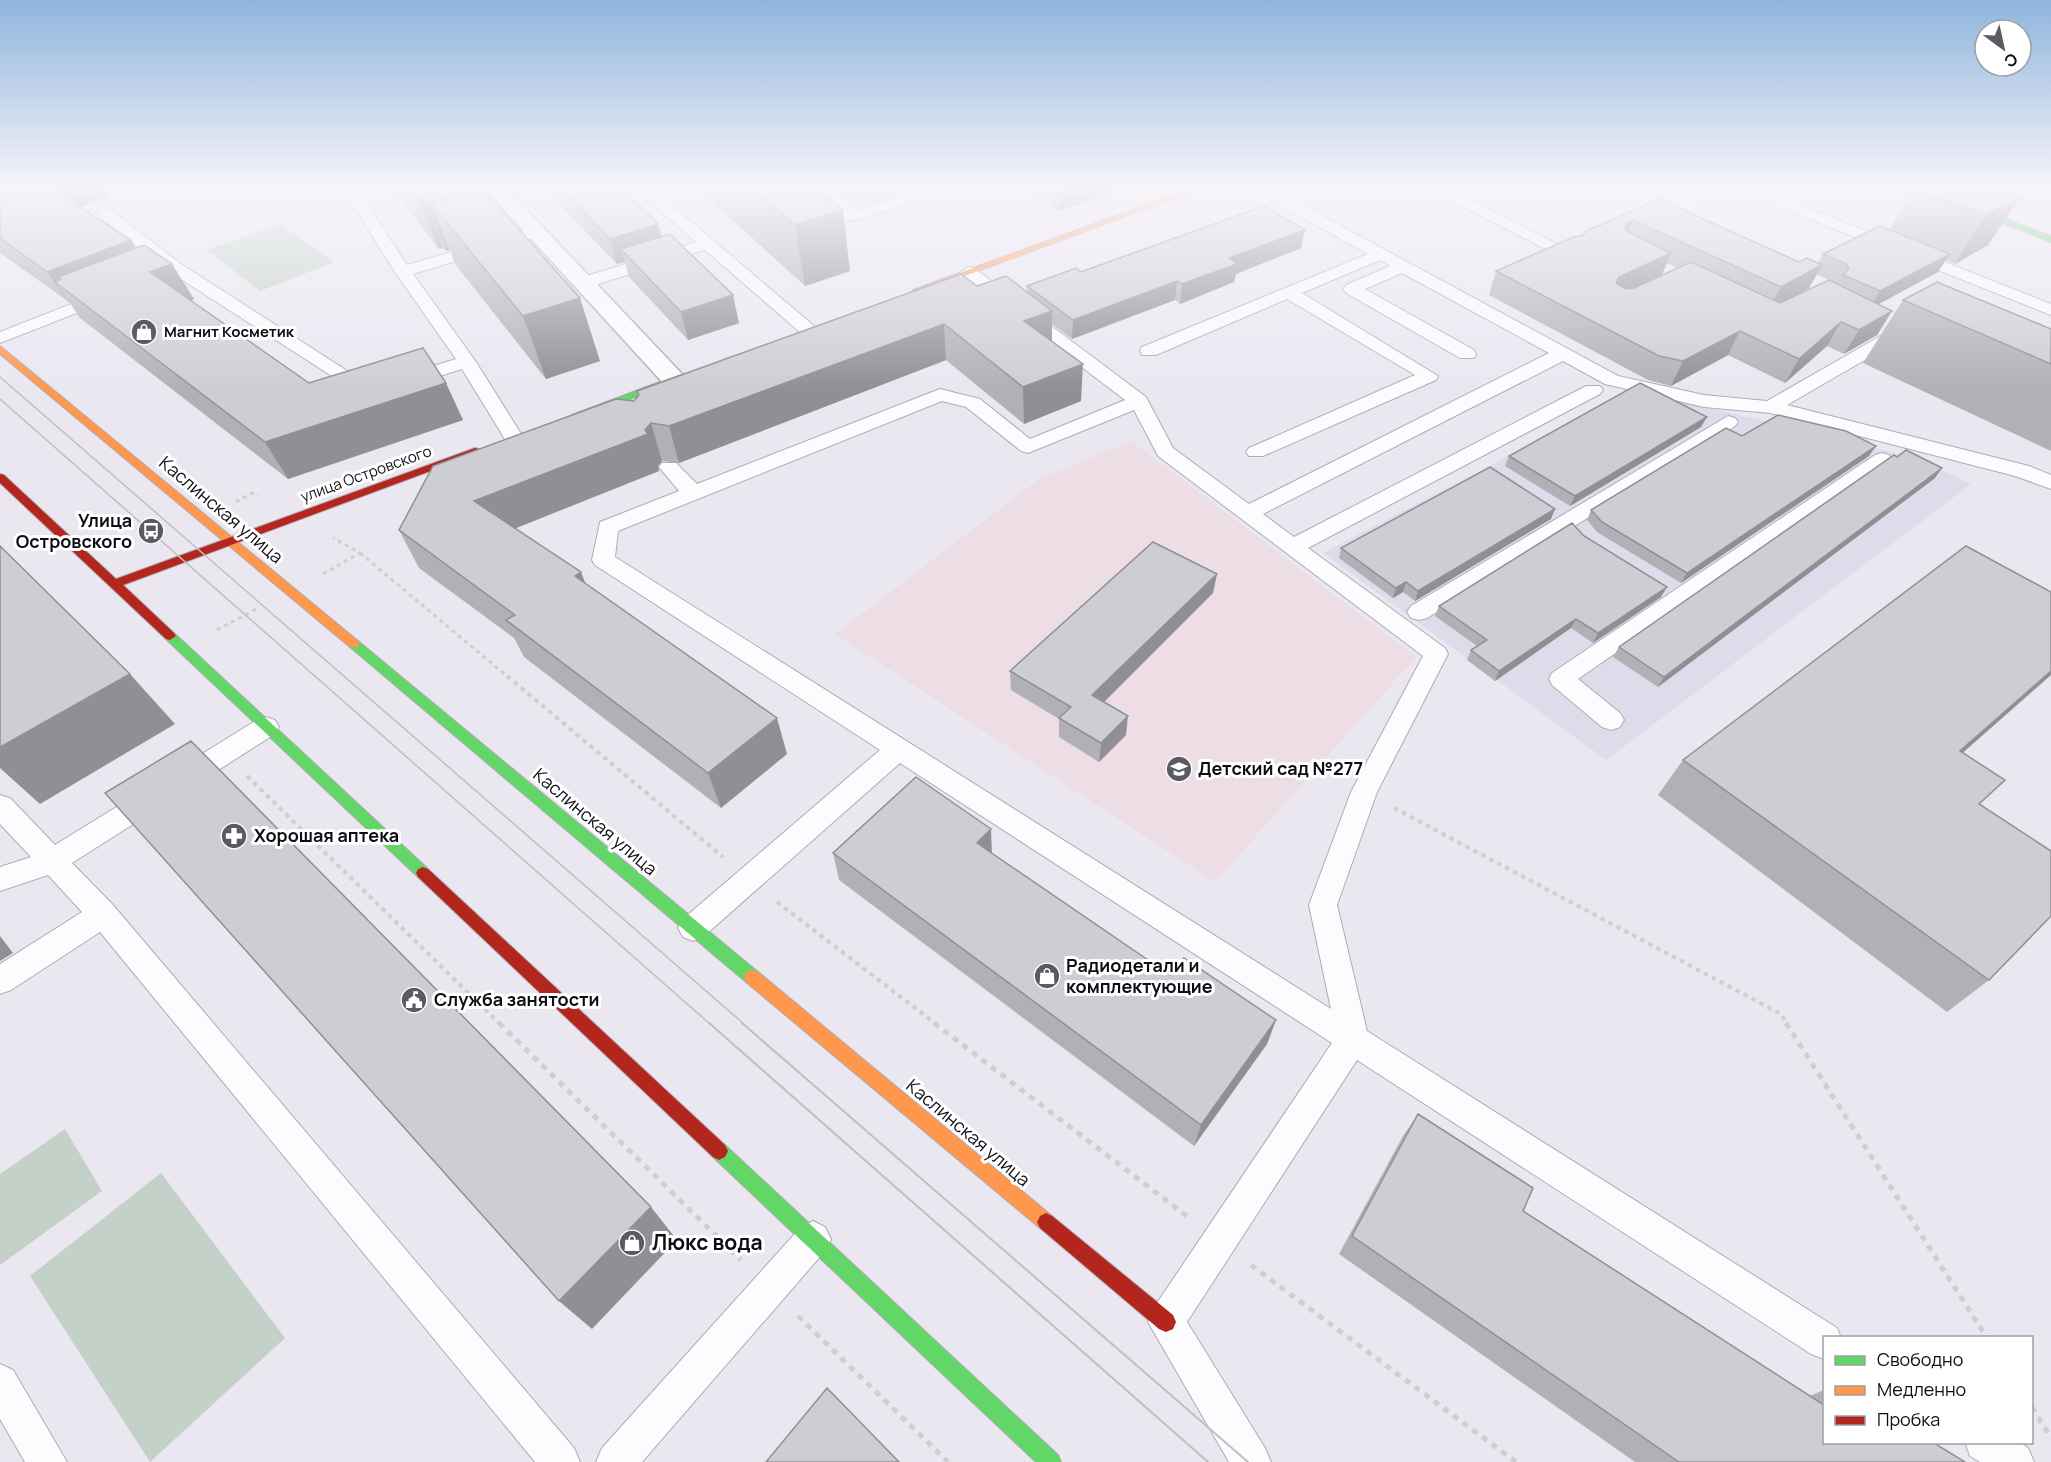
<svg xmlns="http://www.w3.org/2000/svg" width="2051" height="1462" font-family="Manrope,sans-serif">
  <rect width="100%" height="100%" fill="#eae7f1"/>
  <path fill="#e0dbeb" d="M1634 390 1917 458 1971 484 1606 760 1323 553Z"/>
  <path fill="#eddde5" d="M1131 441 1416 657 1215 882 835 634 1038 480Z"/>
  <path fill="#c4d1c9" d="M838 186H895L906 194 858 210 830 188Z
    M280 224 334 262 260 291 207 250Z
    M65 1129 102 1191 0 1265V1174Z
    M161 1173 285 1338 150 1462 30 1276Z"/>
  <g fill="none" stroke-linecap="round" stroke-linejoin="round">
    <g stroke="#aeacb3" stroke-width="2">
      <path id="lane" d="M341 186H355L407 265 530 229H542L544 232 542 235 413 274 476 362 523 437 520 441H506L462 369 405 387 398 385 396 381 398 377 456 359 395 272Z
        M632 186H649L814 326 817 330 814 334H802L705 250 589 287H577L574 283 577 279 696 242Z
        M806 186H823L855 210 913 193 921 198 918 201 853 221 847 219Z
        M951 186H969L977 192 969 197Z
        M1249 186H1267L1618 376 1704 395 1767 401 1896 327H1908L1911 331 1908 335 1787 405 2029 466 2051 475V489L2015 476 1770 413 1704 407 1605 384 1563 361 1263 514 1294 537 1586 386H1600L1603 390 1600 394 1308 548 1445 648 1448 654 1377 792 1337 905 1367 1031 1837 1328 1841 1338H1824V1359L1811 1354 1357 1060 1187 1322 1265 1448 1271 1462H1229L1148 1322 1153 1309 1332 1043 900 763 703 937 693 941 683 937 678 928 683 919 880 750 595 565 592 560 600 522 679 491 659 467 662 463H676L697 484 940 389 980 399 1030 439 1125 400 962 276 960 272 968 267 974 268 1146 397 1173 448 1249 504 1549 353 1402 273 1365 289 1474 350 1476 354 1474 358H1460L1346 293 1343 289 1346 285 1390 266 1380 260 1302 293 1438 376 1436 380 1263 456H1249L1246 452 1249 448 1415 375 1287 299 1156 355H1142L1140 351 1142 347 1368 254 1251 189ZM942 401 966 407 1021 451 1028 453 1134 410 1158 456 1423 656 1351 792 1309 905 1331 1009 615 557 618 531Z
        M1422 186H1441L1575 253 1573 257H1561Z
        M1637 186H1658L1702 206 1694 211 1688 209Z
        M1731 186H1752L2051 304V315L1734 189Z
        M105 208 111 210 181 264 380 392 370 398 363 396 173 274H163L161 270 163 267 99 216 97 213 99 210Z
        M104 291 110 292 113 296 110 300 0 343V332Z
        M1728 416 1735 418 1738 422 1735 426 1427 618 1419 620 1411 618 1407 612 1411 606Z
        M1882 453 1889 455 1892 459 1889 463 1578 679 1620 713 1624 720 1620 727 1611 730 1602 727 1552 685 1549 679 1552 673 1875 455Z
        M266 717 275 720 279 727 275 734 72 863 113 905 574 1448 580 1462H535L100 932 11 990 0 994V964L82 912 48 875 0 891V867L31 857 0 824V795L10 798 55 845 257 720Z
        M813 1221 825 1227 831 1239 825 1251 642 1462H596L602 1448 801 1227Z
        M0 1364 13 1370 67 1462H25L0 1419Z
        M1965 1442H2019L2028 1448 2034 1462H1980L1970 1456Z"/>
    </g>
    <g stroke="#aeacb3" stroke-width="3">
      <path id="street" d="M483 186H504L682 374 685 379 682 384 673 386 664 384Z
        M1155 186H1179L1190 194 1187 198C1176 201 1162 196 1155 186Z"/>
    </g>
    <g stroke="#aeacb3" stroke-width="2">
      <path id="fast" d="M1905 186H1916L2051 236V242Z
        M681 374 686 377 685 379 581 417 577 418 572 415Z
        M170 632 174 633 428 869 430 873 428 877 423 879 418 877 166 639 164 636Z
        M354 639 358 641 758 972 760 977 758 982 752 984 746 982 350 647 348 644Z
        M719 1142 725 1145 1058 1455 1061 1462H1036L713 1157 710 1151 713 1145Z"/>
    </g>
    <g stroke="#aeacb3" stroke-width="2">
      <path id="slow" d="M1197 186H1208L921 292 913 290Z
        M0 346 358 641 360 644 358 647H350L0 354Z
        M752 970 758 972 1052 1216 1055 1222 1052 1228 1046 1231 1040 1228 746 982 744 977 746 972Z"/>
    </g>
    <g stroke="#aeacb3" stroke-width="2">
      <path id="jam" d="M475 448 479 449V453L123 585 174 633 176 636 170 640 166 639 0 483V474L4 475 116 579Z
        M423 867 428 869 725 1145 728 1151 725 1157 719 1160 713 1157 418 877 416 873 418 869Z
        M1046 1213 1052 1216 1173 1315 1176 1322 1173 1329 1166 1332 1159 1329 1040 1228 1037 1222 1040 1216Z"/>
    </g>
    <path stroke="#cfced1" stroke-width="2" stroke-dasharray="3 3" stroke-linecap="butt" d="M2011 186 2051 200"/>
    <path stroke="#cfced1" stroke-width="3" stroke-dasharray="4 4" stroke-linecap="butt" d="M236 502 252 493 258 496
      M360 553 508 677
      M323 574 360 553 333 538
      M217 630 258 608"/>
    <path stroke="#cfced1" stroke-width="4" stroke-dasharray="4.5 4.5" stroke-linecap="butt" d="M507 676 723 857
      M247 776 500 1024
      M1394 808 1781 1014 1787 1024
      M777 902 936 1024"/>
    <path stroke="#cfced1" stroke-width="5" stroke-dasharray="6 6" stroke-linecap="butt" d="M499 1023 741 1260
      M934 1023 1188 1217
      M1786 1023 1987 1338
      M1251 1265 1516 1462
      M798 1316 948 1462
      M2032 1407 2051 1438"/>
    <use href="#lane" fill="#fcfbfd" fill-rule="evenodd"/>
    <use href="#street" fill="#fcfbfd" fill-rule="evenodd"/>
    <use href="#fast" fill="#63d668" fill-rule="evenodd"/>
    <use href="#slow" fill="#ff974d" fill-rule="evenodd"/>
    <use href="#jam" fill="#b3261e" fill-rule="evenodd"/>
    <path stroke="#c0bec1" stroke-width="1.5" d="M0 377 744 1024
      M0 399 710 1024"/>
    <path stroke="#c0bec1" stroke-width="2" d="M709 1023 1208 1462
      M742 1023 1248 1462"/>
  </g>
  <path fill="#b1b0b6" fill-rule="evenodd" d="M0 186H105L111 196 80 207 136 248 194 299 191 301 309 383 463 420 288 479 80 318 69 302 0 253Z
    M391 186H474L600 361 546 379 455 264 450 250 446 251 443 248 439 249Z
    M542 186H619L661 237 739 323 688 340 629 277 625 262 617 264Z
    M695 186H813L850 271 805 286Z
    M1021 186H1133L1060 211Z
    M1987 186 1988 245 1955 264 1946 260 1938 272 1878 304 1892 311 1877 335 1844 354 1827 346 1785 383 1728 355 1671 386 1648 380 1489 295 1496 271 1582 236 1659 199 1799 262 1818 263 1823 254 1890 230 1914 189ZM1667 263 1677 268 1661 276ZM1817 274 1828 280 1793 297 1809 288Z
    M2037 186H2051V190Z
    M1301 248 1236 274 1234 282 1180 304 1175 300 1072 339 1052 324V341L1081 401 1024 424 946 360 679 463 662 461 658 466 659 471 516 528 586 584 787 754 721 808 524 657 514 638 419 568 399 530 634 401 638 396 637 391 977 286 1027 292V286L1081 272Z
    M1903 300 2051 329V451L1863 363Z
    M1701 427 1570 506 1505 466 1509 456Z
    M1742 436 1869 456 1681 583 1597 532 1587 520 1591 510Z
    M1935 478 1658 687 1613 657 1619 647Z
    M1551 519 1415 601 1403 592 1393 598 1339 558 1341 548Z
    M1584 536 1661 597 1593 643 1571 628 1495 681 1467 660 1471 650 1477 646 1435 616 1439 606Z
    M1213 593 1104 702 1126 735 1099 762 1059 737V719L1011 690 1010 671Z
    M1963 753 1979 804 1989 980 1947 1012 1658 795 1683 760Z
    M833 853 992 854 1170 975 1276 1020 1267 1044 1194 1146 839 880Z
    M1418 1114 1523 1211 1810 1396 1824 1390V1443L1965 1462H1635L1339 1254 1403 1136Z"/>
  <path fill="#909094" d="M46 186H105L111 196 63 213Z
    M1073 186H1133L1060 211V190Z
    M477 189 495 237 431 203 450 250 446 251 426 203Z
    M2020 198 1988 245 1955 264 1986 215Z
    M424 200 443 248 439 249 420 201Z
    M843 210 850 271 805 286 795 225Z
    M1633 220 1624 243V226Z
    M658 224 665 249H621L625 262 617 264 610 239Z
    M1305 230 1301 248 1236 274 1234 282 1180 304 1182 284 1229 258Z
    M131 240 149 270 61 279 58 277 68 292 55 282 69 302H68L47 272Z
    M1671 253 1661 277 1609 301 1616 283 1619 277Z
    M1950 254 1938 272 1868 310 1880 291Z
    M172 264 194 299 172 308 150 272Z
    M1822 265 1809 288 1768 310 1781 287Z
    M1177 281 1175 300 1072 339 1073 320Z
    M733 295 739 323 688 340 681 312Z
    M580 298 600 361 546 379 523 316Z
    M1052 311V347L1024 321Z
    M1892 311 1877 335 1844 354 1859 330Z
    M1841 322 1827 346 1785 383 1799 359Z
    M944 324 946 360 679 463 669 426Z
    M1740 331 1728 355 1671 386 1683 361Z
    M1083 364 1081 401 1024 424 1023 387Z
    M446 383 463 420 288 479 265 442Z
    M1707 417 1701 427 1570 506 1575 496Z
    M651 423 662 461 658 466 659 471 491 538 474 501 645 430Z
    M1876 446 1869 456 1681 583 1687 573Z
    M1942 468 1935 478 1658 687 1664 677Z
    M1555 509 1551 519 1415 601 1418 591Z
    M581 572 596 610 575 576Z
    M1217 574 1213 593 1091 715 1092 695Z
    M1406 582 1403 592 1393 598 1396 588Z
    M1667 587 1661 597 1593 643 1598 633Z
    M1576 619 1571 628 1495 681 1499 671Z
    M2051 671V675L1924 787 1960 751Z
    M130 674 175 724 40 804 0 768V747Z
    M1128 716 1126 735 1099 762 1101 743Z
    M777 718 787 754 721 808 708 773Z
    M991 829 992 856 977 843Z
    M0 936 13 953 0 961Z
    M1276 1020 1267 1044 1194 1146 1201 1125Z
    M651 1207 677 1240 592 1329 559 1301Z"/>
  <path fill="#cecdd4" stroke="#909094" stroke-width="1.5" d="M0 186H47L131 240 47 272 0 238Z
    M408 186H474L477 189 426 203 424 200 420 201Z
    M558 186H619L658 224 610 239Z
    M750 186H813L843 210 795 225Z
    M1054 186H1073L1060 190Z
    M1922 186H1987L2020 198 1986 215 1914 189Z
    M483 189 580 298 523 316 431 203Z
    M1659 199 1799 262 1807 258 1822 265 1781 287 1633 220 1624 226 1627 231 1671 253 1619 277 1616 283 1626 289 1634 288 1691 262 1780 303 1829 280 1892 311 1859 330 1841 322 1799 359 1740 331 1683 361 1659 356 1496 271 1576 236H1582L1586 231Z
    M1264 206 1305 230 1229 258 1237 264 1182 284 1177 281 1073 320 1027 286 1076 268 1081 272Z
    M1880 226 1950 254 1880 291 1843 275 1849 269 1846 264 1823 254Z
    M670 234 733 295 681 312 621 249Z
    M144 245 172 264 150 272 309 383 423 348 446 383 265 442 55 282 61 279 58 277Z
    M961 274 977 286 1006 276 1052 311 1024 321 1083 364 1023 387 944 324 669 426 651 423 645 430 648 434 474 501 581 572 575 576 777 718 708 773 506 620 515 615 399 530 433 466 616 399 634 401 639 395 637 391Z
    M1937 282 2051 329V364L1903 300Z
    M1640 383 1707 417 1575 496 1509 456Z
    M1778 415 1846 431 1876 446 1687 573 1602 522 1591 510 1726 428 1742 436Z
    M1906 450 1942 468 1664 677 1619 647 1894 455 1897 457Z
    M1490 467 1555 509 1418 591 1406 582 1396 588 1341 548Z
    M1572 523 1584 536 1667 587 1598 633 1576 619 1499 671 1471 650 1487 640 1439 606Z
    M1153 542 1217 574 1092 695 1128 716 1101 743 1059 718 1071 707 1010 671Z
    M0 546 130 674 0 747Z
    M1966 546 2051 592V671L1960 751 2005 780 1979 804 2051 851V916L1989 980 1683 760Z
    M191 741 651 1207 559 1301 105 793Z
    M916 777 991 829 977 843 1170 975 1184 958 1276 1020 1201 1125 833 853Z
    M1418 1114 1533 1188 1523 1211 1824 1405V1443H1934L1965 1462H1679L1352 1236Z
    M827 1388 899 1462H766Z"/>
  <linearGradient id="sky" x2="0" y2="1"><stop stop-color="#8fb5dd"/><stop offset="0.48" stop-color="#f6f4f9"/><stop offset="1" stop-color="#f6f4f9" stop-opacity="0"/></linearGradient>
  <rect width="2051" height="390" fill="url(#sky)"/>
  <defs>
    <g id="shop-disc" transform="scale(1.35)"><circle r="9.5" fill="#5b5961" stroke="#fff"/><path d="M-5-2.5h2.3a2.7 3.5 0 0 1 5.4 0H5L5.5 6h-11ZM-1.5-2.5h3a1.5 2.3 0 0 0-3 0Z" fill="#fff"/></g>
    <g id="bus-disc" transform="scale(1.35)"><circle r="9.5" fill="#5b5961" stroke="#fff"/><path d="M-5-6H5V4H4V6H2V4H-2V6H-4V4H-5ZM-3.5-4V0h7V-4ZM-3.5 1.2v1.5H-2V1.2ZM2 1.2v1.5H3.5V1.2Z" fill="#fff"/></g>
    <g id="school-disc" transform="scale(1.35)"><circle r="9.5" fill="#5b5961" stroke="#fff"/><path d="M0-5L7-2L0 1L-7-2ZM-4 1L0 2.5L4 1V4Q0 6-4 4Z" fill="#fff"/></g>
    <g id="pharmacy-disc" transform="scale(1.35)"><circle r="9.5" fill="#5b5961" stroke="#fff"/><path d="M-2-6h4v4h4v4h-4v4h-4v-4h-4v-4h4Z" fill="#fff"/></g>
    <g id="civic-disc" transform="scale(1.35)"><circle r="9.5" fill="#5b5961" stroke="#fff"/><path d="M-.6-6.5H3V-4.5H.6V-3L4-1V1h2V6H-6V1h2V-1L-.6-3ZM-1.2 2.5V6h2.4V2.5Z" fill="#fff"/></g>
  </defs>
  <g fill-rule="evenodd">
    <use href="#shop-disc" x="144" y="332"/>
    <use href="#bus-disc" x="151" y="531"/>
    <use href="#school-disc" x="1179" y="769"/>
    <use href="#pharmacy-disc" x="234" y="836"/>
    <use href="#shop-disc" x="1047" y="976"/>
    <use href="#civic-disc" x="414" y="1000"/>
    <use href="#shop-disc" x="632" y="1243"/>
  </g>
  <g text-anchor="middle" stroke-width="6" stroke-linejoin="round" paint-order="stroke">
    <g font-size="15" font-weight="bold" fill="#0e0d13" stroke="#fff" text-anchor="start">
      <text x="164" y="337">Магнит Косметик</text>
    </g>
    <g font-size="15" fill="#0e0d13" stroke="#fff">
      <text transform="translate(366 474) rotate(-20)" y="5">улица Островского</text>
    </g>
    <g font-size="18" fill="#0e0d13" stroke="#fff">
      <text transform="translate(221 510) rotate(40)" y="6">Каслинская улица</text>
      <text transform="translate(595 822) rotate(40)" y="6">Каслинская улица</text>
      <text transform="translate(968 1133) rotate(40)" y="6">Каслинская улица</text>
    </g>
    <g font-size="18" font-weight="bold" fill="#0e0d13" stroke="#fff" text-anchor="start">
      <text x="132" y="527" text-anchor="end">Улица<tspan x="132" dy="21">Островского</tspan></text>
      <text x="1198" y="775">Детский сад №277</text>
      <text x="254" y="842">Хорошая аптека</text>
      <text x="1066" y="972">Радиодетали и<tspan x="1066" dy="21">комплектующие</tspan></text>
      <text x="434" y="1006">Служба занятости</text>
    </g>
    <g font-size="21" font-weight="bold" fill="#0e0d13" stroke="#fff" text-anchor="start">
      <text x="652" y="1250">Люкс вода</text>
    </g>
  </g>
  <rect x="1823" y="1336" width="210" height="108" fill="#ffffff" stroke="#9f9ea1" stroke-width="1.5"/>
  <rect x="1835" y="1356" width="30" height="9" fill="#63d668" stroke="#9f9ea1" stroke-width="1.5"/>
  <text x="1877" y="1366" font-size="18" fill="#0e0d13">Свободно</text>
  <rect x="1835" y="1386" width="30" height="9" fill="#ff974d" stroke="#9f9ea1" stroke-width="1.5"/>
  <text x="1877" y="1396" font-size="18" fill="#0e0d13">Медленно</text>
  <rect x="1835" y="1416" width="30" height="9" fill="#b3261e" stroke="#9f9ea1" stroke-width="1.5"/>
  <text x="1877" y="1426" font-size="18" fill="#0e0d13">Пробка</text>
  <g transform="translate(2003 48) rotate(147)"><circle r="28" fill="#ffffff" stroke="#9f9ea1" stroke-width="1.5"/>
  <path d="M0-4.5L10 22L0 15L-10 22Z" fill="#5b5961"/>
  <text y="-9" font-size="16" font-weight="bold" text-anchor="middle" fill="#0e0d13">С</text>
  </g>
</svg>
